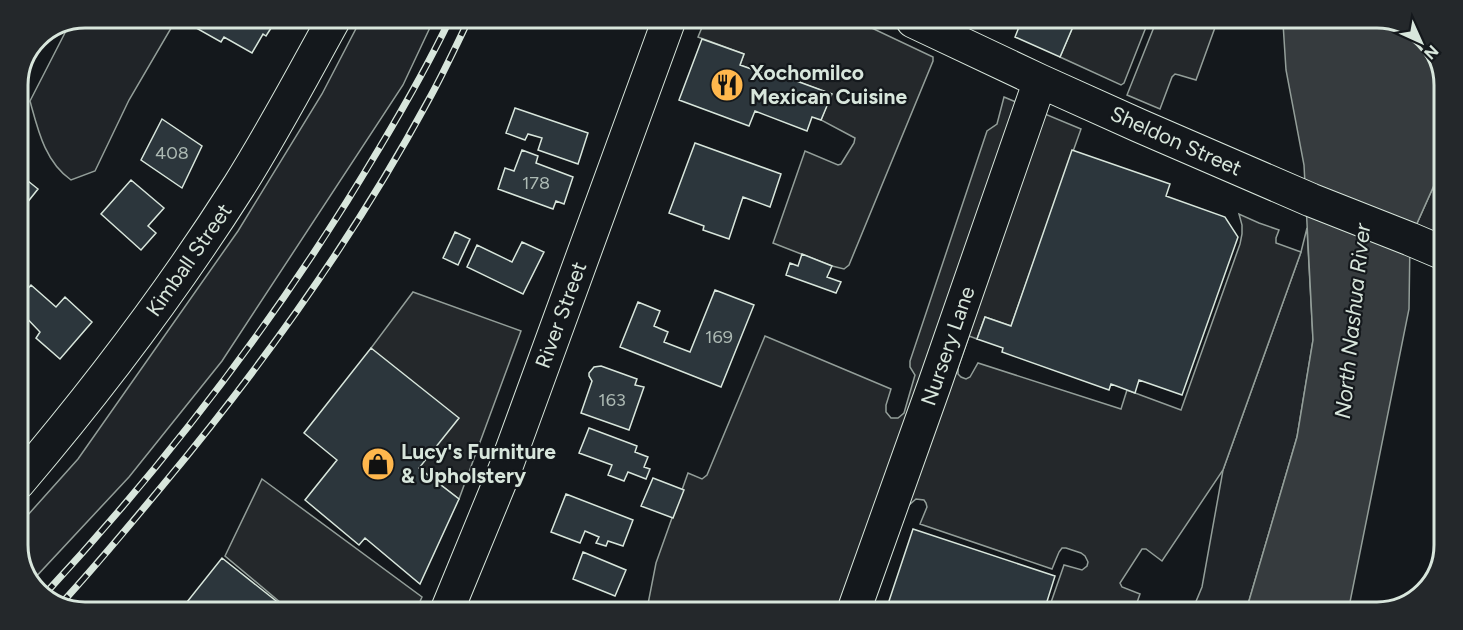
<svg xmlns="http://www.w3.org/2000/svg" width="1463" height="630" font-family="Figtree,sans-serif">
  <rect width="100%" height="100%" fill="#14181c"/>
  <path fill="#202428" stroke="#939e99" stroke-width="1.5" d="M86 18H177L129 100 95 171 71 180C45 162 38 130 30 101L69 25Z
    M361 19H434L403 85 222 361 129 477 31 582 18 549V526L78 459 238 231 322 94Z
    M1444 163 1443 253 1410 239Z
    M1307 228 1313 340 1297 437 1246 611H1192L1202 587 1223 470 1301 252Z"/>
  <path fill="#24282b" stroke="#939e99" stroke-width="1.5" d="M705 20 857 21 933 57V61L849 265 844 269 832 266 773 243 805 151 838 165 841 164 854 143 855 138 821 120 831 94 772 72 771 76 740 65 744 54 698 37Z
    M1075 22H1148L1124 83 1121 85 1060 57Z
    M1156 22H1217L1196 80 1179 75 1175 74 1172 77 1160 109 1127 95Z
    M1004 97 1081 129 1011 326 985 317 977 339 969 336 958 368V374L961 377 966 379 970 377 978 363 1121 409 1127 390 1181 410 1240 244 1242 234V225L1239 214 1259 223 1279 230 1276 238V243L1301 252 1223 470 1162 561 1146 549H1142L1120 583 1122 587 1140 594 1134 611H1048L1064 565 1082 570 1087 566 1088 562 1085 556 1081 553 1066 548H1062L1059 552 1052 569 920 524 927 507 926 503 924 500 916 499 908 506 871 610 647 609 656 563 688 473 702 479 707 475 765 336 891 389 886 405V412L891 418H898L904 413 915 375 910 367V361L987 131 997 124Z
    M413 292 521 331 459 499 419 468 371 348Z
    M262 479 422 597 417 608H287L225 556Z"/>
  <path fill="#363b3e" stroke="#939e99" stroke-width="1.5" d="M1283 23H1403L1431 45 1445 81 1444 163 1410 239 1409 309 1348 612 1246 611 1297 437 1313 340 1304 165 1286 70Z"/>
  <path fill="#2c363c" stroke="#d8e6dc" stroke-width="1.5" d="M192 18 270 19 268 23 273 25 266 36 263 34 252 53 224 37 221 42 189 24Z
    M1021 22H1075L1060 57 1015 37Z
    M702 39 744 54 740 65 771 76 772 72 832 94 821 120 812 117 807 131 755 111 749 126 679 100Z
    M515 108 588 133 578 164 538 150 542 138 528 134 525 140 506 133Z
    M162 119 202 146 182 188 141 160Z
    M695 143 781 174 770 207 743 197 729 239 703 230 704 226 669 213Z
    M522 150 538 156 536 163 573 177 564 204 556 201 553 209 498 189 505 168 514 171Z
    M1072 150 1170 184 1166 196 1225 217 1238 237 1182 395 1139 380 1135 393 1111 384 1109 390 1002 352 1003 348 977 339 985 317 1011 326Z
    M18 173 38 189 18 214Z
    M131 180 164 208 148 226 156 233 141 250 101 214Z
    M455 232 470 239 458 265 443 258Z
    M522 242 544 252 523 294 467 267 477 245 512 262Z
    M802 254 832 266 827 277 841 282 836 293 786 275 790 263 798 266Z
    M31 285 56 307 65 297 92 322 60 359 36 338 40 332 18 309V300Z
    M715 290 754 305 721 387 620 347 638 302 660 311 654 326 668 332 664 342 690 352Z
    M371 348 459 418 419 468 459 499 420 584 365 538 359 545 305 500 337 460 304 433Z
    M601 366 637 379 635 385 644 387 629 430 581 413 592 381 589 376V373L594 367Z
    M589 428 637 446 635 452 648 457 644 467 650 469 646 479 628 472 624 481 608 475 612 465 579 453Z
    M653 478 684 490 673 518 641 506Z
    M566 494 633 520 623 546 608 541 606 546 596 543 599 537 585 531 580 543 551 532Z
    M913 529 1055 576 1044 611 886 610Z
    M583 552 626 570 615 596 573 579Z
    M222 558 285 608 183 607Z"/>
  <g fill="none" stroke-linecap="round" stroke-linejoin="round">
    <g stroke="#d8e6dc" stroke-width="35">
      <path id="minor" d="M913 21 1040 81 1140 126 1311 200 1410 239 1443 253
        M854 610 934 386 1040 81"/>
    </g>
    <g stroke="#d8e6dc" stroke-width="35">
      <path id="major" d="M18 483C98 389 173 290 239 186 273 132 303 75 334 19"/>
    </g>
    <g stroke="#d8e6dc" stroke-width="35">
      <path id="highway" d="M448 608 504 472 669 20"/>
    </g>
    <use href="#minor" stroke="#14181c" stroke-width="33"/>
    <use href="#major" stroke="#14181c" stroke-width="33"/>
    <use href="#highway" stroke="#14181c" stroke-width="33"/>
    <g stroke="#d8e6dc" stroke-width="7">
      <path id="rail" d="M44 595C171 458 285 308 380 147 405 105 429 63 450 19
        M59 606C95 567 129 526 163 485 262 366 354 238 428 101 443 74 456 46 469 19"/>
    </g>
    <use href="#rail" stroke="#14181c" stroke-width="4.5" stroke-dasharray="14" stroke-linecap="butt"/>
  </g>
  <defs>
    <g id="restaurant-disc" transform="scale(1.725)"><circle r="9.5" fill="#ffb74d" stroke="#14181c"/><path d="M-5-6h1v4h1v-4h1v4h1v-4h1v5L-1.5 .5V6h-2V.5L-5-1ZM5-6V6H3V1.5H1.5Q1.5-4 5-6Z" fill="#111"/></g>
    <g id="shop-disc" transform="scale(1.725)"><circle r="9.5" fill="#ffb74d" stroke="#14181c"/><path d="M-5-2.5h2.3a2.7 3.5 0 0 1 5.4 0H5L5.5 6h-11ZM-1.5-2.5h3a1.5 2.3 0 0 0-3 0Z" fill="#111"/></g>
  </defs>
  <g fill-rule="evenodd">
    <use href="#restaurant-disc" x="727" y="85"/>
    <use href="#shop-disc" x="378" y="464"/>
  </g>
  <g text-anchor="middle" stroke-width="4.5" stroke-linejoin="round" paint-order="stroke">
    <g font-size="18" fill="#adbab4">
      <text x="172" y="159">408</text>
      <text x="536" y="189">178</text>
      <text x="719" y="343">169</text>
      <text x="612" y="406">163</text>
    </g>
    <g font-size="21" font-weight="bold" fill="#d8e6dc" stroke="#14181c" text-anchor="start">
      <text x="750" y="80">Xochomilco<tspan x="750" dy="24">Mexican Cuisine</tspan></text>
      <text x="401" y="459">Lucy's Furniture<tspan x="401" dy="24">&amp; Upholstery</tspan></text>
    </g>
    <g font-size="21" fill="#d8e6dc" stroke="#14181c">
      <text transform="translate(1176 141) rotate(24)" y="7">Sheldon Street</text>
      <text transform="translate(189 260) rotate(-55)" y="7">Kimball Street</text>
      <text transform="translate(561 315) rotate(-70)" y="7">River Street</text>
      <text transform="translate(948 346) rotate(-71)" y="7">Nursery Lane</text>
    </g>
    <g font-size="22" font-style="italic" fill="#d8e6dc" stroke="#14181c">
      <text transform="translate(1352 321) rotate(-84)" y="8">North Nashua River</text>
    </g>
  </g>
  <path d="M0 0H1463V630H0ZM85 28H1377A57 57 0 0 1 1434 85V545A57 57 0 0 1 1377 602H85A57 57 0 0 1 28 545V85A57 57 0 0 1 85 28Z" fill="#24282b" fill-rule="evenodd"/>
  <path fill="none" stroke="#d8e6dc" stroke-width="3" d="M85 28H1377A57 57 0 0 1 1434 85V545A57 57 0 0 1 1377 602H85A57 57 0 0 1 28 545V85A57 57 0 0 1 85 28Z"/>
  <g transform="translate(1421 42) rotate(135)" stroke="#14181c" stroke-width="4.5" paint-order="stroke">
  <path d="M0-4.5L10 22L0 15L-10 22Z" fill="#d8e6dc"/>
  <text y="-9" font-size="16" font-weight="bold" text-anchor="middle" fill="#d8e6dc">N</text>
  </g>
</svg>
